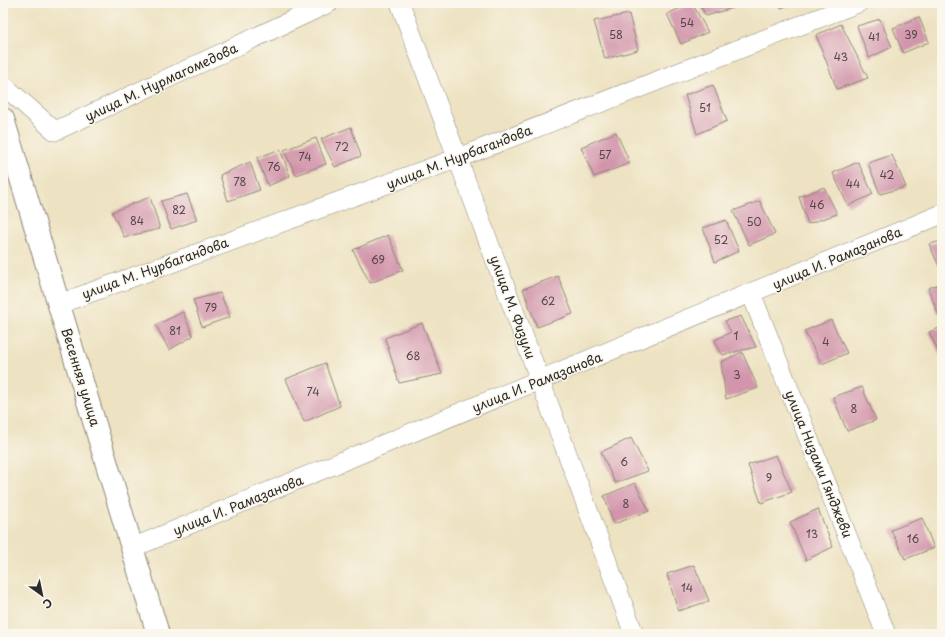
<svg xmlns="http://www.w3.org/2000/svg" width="945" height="637" font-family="'Playpen Sans',sans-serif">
  <rect width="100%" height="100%" fill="#fbf7ec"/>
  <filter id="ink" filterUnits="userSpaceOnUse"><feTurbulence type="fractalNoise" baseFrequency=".025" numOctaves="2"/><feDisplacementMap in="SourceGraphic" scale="8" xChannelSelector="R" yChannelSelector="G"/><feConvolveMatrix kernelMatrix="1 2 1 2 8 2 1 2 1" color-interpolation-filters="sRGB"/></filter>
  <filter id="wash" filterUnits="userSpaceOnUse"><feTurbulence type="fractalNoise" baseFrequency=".012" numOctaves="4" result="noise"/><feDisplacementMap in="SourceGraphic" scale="16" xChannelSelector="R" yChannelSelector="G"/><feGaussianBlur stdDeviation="0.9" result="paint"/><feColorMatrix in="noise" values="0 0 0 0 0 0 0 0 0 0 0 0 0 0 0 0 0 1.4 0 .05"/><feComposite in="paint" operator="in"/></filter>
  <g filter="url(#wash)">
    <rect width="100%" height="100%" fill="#ede2c1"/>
    <g id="blocks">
      <path fill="#d295ab" d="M692 3 708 32 681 44 667 14Z
        M699 3H735L736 7 706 16Z
        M780 3H796L781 8Z
        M629 14 638 50 605 59 594 21Z
        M919 17 929 42 903 53 893 28Z
        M880 19 892 47 869 58 857 26Z
        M841 24 868 78 837 89 816 35Z
        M713 85 727 121 697 134 685 95Z
        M351 127 361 156 335 167 321 139Z
        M616 132 630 163 594 177 581 147Z
        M316 138 326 164 296 175 284 150Z
        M280 149 290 176 268 186 257 158Z
        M892 155 906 187 880 194 868 163Z
        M250 162 260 190 228 201 220 175Z
        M858 162 873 194 848 206 833 173Z
        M824 187 837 214 808 224 799 197Z
        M187 194 197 220 171 229 161 201Z
        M150 197 160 229 124 237 112 212Z
        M760 201 775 234 749 245 733 211Z
        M726 220 739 251 715 262 703 228Z
        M388 235 403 270 370 283 353 250Z
        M942 241V273L929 244Z
        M558 276 573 314 537 327 523 289Z
        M942 283V312L938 314 928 288Z
        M220 293 230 317 202 327 193 300Z
        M183 312 193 336 169 350 156 325Z
        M741 316 756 347 722 355 715 340 731 332 725 321Z
        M831 320 847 353 822 364 804 331Z
        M422 323 442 374 399 383 385 338Z
        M942 327V356L941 357 929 332Z
        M742 352 758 388 726 399 721 362Z
        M325 363 340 406 304 422 286 379Z
        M862 387 876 420 847 431 833 397Z
        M631 438 648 471 615 483 601 452Z
        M776 455 792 492 761 503 748 465Z
        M635 483 649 511 614 524 604 496Z
        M818 509 833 547 806 560 790 522Z
        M922 518 934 548 905 559 891 530Z
        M694 565 709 601 678 611 667 574Z"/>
    </g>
  </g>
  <g filter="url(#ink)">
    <use href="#blocks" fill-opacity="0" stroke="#8c8676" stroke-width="1"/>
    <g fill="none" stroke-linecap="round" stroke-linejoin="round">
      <g stroke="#8c8676" stroke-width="20">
        <path id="minor" d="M400 3 634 634
          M3 85 55 131 329 3
          M751 293 886 634
          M59 304 458 158 858 3
          M132 548 942 214"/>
      </g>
      <g stroke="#8c8676" stroke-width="24">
        <path id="tertiary" d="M3 119 158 634"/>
      </g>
      <use href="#minor" stroke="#fff" stroke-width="19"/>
      <use href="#tertiary" stroke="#fff" stroke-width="22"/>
    </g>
  </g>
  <g text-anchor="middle" stroke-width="3" stroke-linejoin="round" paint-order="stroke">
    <g font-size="11" fill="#55464b">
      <text x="687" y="27">54</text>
      <text x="616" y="39">58</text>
      <text x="911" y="39">39</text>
      <text x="874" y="41">41</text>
      <text x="841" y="61">43</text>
      <text x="705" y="112">51</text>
      <text x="342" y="151">72</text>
      <text x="605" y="159">57</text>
      <text x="305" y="161">74</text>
      <text x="274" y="171">76</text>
      <text x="887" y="179">42</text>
      <text x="240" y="186">78</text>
      <text x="853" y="188">44</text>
      <text x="817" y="209">46</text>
      <text x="179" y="214">82</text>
      <text x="137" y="225">84</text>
      <text x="754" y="226">50</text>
      <text x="721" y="244">52</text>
      <text x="378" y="264">69</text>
      <text x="548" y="305">62</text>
      <text x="211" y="312">79</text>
      <text x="175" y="335">81</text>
      <text x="736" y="340">1</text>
      <text x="826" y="346">4</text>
      <text x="413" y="360">68</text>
      <text x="737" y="379">3</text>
      <text x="313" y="396">74</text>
      <text x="854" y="413">8</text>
      <text x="624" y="466">6</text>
      <text x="769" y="482">9</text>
      <text x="626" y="508">8</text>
      <text x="812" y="538">13</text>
      <text x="913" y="543">16</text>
      <text x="687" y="592">14</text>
    </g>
    <g font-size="13" fill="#2b2b2b" stroke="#fbf7ec">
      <text transform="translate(161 82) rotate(-25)" y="5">улица М. Нурмагомедова</text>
      <text transform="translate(459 157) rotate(-21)" y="5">улица М. Нурбагандова</text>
      <text transform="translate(837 258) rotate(-23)" y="5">улица И. Рамазанова</text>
      <text transform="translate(155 268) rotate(-20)" y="5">улица М. Нурбагандова</text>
      <text transform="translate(513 307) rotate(70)" y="5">улица М. Физули</text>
      <text transform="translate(81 377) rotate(73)" y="5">Весенняя улица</text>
      <text transform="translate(537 382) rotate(-22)" y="5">улица И. Рамазанова</text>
      <text transform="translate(819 464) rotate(68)" y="5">улица Низами Гянджеви</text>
      <text transform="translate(238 505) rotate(-22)" y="5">улица И. Рамазанова</text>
    </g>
  </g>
  <rect width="945" height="637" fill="none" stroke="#fbf7ec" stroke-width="16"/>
  <g transform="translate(42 595) rotate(147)" stroke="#fbf7ec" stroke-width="3" paint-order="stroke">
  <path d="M0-3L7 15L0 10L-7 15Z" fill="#2b2b2b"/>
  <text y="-6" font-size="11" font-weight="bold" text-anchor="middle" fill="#2b2b2b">С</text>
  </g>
</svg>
